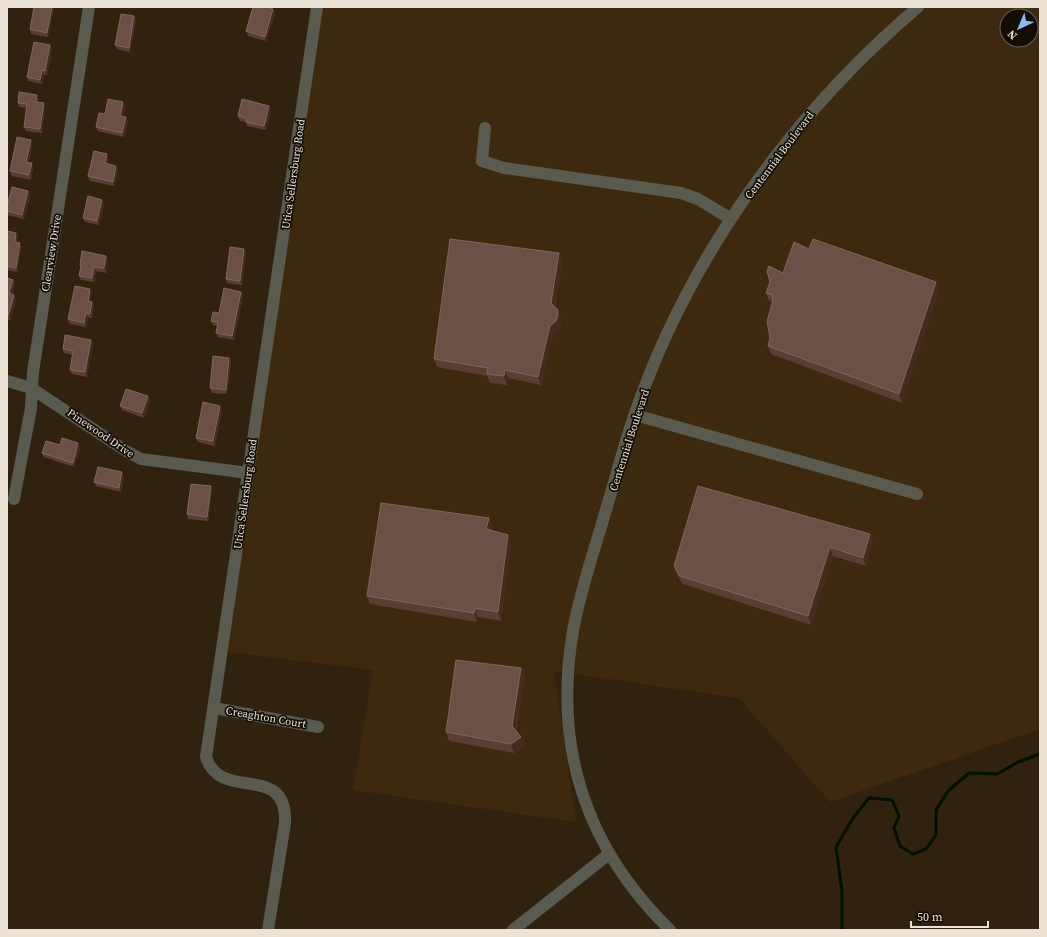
<svg xmlns="http://www.w3.org/2000/svg" width="1047" height="937" font-family="'Source Serif 4',serif">
  <rect width="100%" height="100%" fill="#31220f"/>
  <path fill="#3c2910" fill-rule="evenodd" d="M322 7H1040V729L830 802 739 698 554 671 576 822 353 790 373 670 227 652ZM1007 16H1031V40H1007Z"/>
  <g fill="none" stroke-linecap="round" stroke-linejoin="round">
    <path stroke="#021001" stroke-width="3" d="M842 930V891L836 847 853 818 869 798 892 800 899 816 894 828 900 846 913 854 926 849 936 835V810L948 791 969 773 997 774 1018 762 1040 754"/>
    <path stroke="#5a5a4f" stroke-width="12" d="M485 128 482 161 504 168 681 193 698 199 731 219
      M7 381 31 388 126 451 141 459 248 473
      M635 415 917 494
      M14 499 31 408 33 372 89 7
      M214 708 318 727
      M268 930 285 823C288 761 220 803 206 757L317 7
      M513 930 609 854
      M670 930C586 848 553 747 573 631 580 591 594 552 605 513 615 481 623 448 634 416 688 258 791 115 918 7"/>
  </g>
  <path fill="#5a3e36" d="M54 7 48 37 31 34 30 29Z
    M273 9 275 14 266 41 248 36 246 31Z
    M134 16 136 21 130 52 117 49 115 45Z
    M50 45 52 50 47 75H44L42 84 28 81 27 77Z
    M39 99 38 103 45 108 42 133 26 131 24 127 27 108 19 107 18 103Z
    M123 102 125 107 123 116 128 121 124 137 98 131 96 127 105 114Z
    M269 106 271 110 266 130 247 126 246 122 240 121 238 116Z
    M32 144 29 163 33 168 31 180 12 176 10 171Z
    M108 158 107 164 118 170 114 186 90 181 88 176Z
    M28 191 30 196 24 219 7 215V211Z
    M102 200 104 204 99 225 85 222 83 218Z
    M7 231 16 233 18 237 17 243 21 248 17 272 7 270Z
    M244 249 246 253 242 285 227 283 226 279Z
    M809 249 936 282 939 290 902 403 771 354 768 346 770 338 773 302 769 301 766 293 783 273Z
    M108 260 106 273 96 271 94 282 81 280 79 276 81 267 80 265Z
    M562 262 555 307 561 318V323L559 330 553 335 541 385 508 378 507 385 490 383 487 376 437 367 434 359Z
    M7 278 13 280 15 284 12 294 14 295 16 299 10 320H7Z
    M241 292 243 296 234 340 218 337 216 333 218 326 213 325 211 321Z
    M92 293 90 302H92L94 307 92 318 88 317 86 327 70 324 68 319Z
    M91 340 93 344 87 377 72 374 70 370 73 355 64 353 63 349Z
    M229 358 231 362 227 394 212 393 210 388Z
    M148 396 150 401 144 418 122 410 120 406Z
    M222 410 215 446 198 442 196 438Z
    M60 445 80 448 74 467 44 457 42 453Z
    M124 477 121 492 96 486 94 482Z
    M698 486 873 542 866 566 833 556 811 625 683 584 677 575 674 566Z
    M212 491 208 521 188 519 187 514Z
    M489 518 492 526 491 531 511 544 501 621 478 617 477 622 370 604 367 596Z
    M521 668 524 676 516 731 524 746 514 753 449 741 446 732Z"/>
  <path fill="#432c1f" d="M52 7H54L48 37 47 33Z
    M273 9 275 14 266 41 265 37Z
    M134 16 136 21 130 52 129 48Z
    M50 45 52 50 47 75 45 71Z
    M42 70 44 75 42 84 40 80Z
    M37 95 39 99 38 107 36 102Z
    M123 102 125 107 122 120 120 116Z
    M44 103 45 108 42 133 40 129Z
    M269 106 271 110 266 130 264 126Z
    M126 117 128 121 124 137 122 133Z
    M31 140 32 144 28 167 26 162Z
    M107 154 108 158 106 168 105 163Z
    M32 163 33 168 31 180 29 175Z
    M116 166 118 170 114 186 113 182Z
    M28 191 30 196 24 219 22 215Z
    M102 200 104 204 99 225 97 221Z
    M16 233 18 237 16 247 15 242Z
    M20 243 21 248 17 272 16 268Z
    M244 249 246 253 242 285 240 281Z
    M559 253 562 262 554 312 551 303Z
    M106 256 108 260 106 273 104 268Z
    M94 267 96 271 94 282 92 278Z
    M13 280 15 284 11 298 9 293Z
    M936 282 939 290 902 403 899 394Z
    M90 289 92 293 89 306 88 301Z
    M241 292 243 296 234 340 232 336Z
    M14 295 16 299 10 320 8 316Z
    M92 302 94 307 92 318 90 314Z
    M558 310 561 318V323L559 330 553 335 541 385 538 377 550 326Z
    M86 313 88 317 86 327 84 323Z
    M8 326 9 330 7 342V329Z
    M91 340 93 344 87 377 85 372Z
    M229 358 231 362 227 394 226 390Z
    M505 370 508 378 507 385 504 376Z
    M148 396 150 401 144 418 142 413Z
    M220 406 222 410 215 446 213 441Z
    M78 443 80 448 74 467 73 463Z
    M122 472 124 477 121 492 119 488Z
    M211 486 212 491 208 521 207 517Z
    M489 518 492 526 489 538 486 529Z
    M870 534 873 542 866 566 863 558Z
    M508 535 511 544 501 621 498 612Z
    M830 547 833 556 811 625 808 616Z
    M475 608 478 617 477 622 474 613Z
    M521 668 524 676 515 734 512 726Z
    M521 737 524 746 514 753 511 744Z"/>
  <path fill="#6a5047" stroke="#7e675e" d="M34 7H52L47 33 30 29Z
    M253 7H266L273 9 265 37 246 31Z
    M121 14 134 16 129 48 115 45Z
    M34 42 50 45 45 71 42 70 40 80 27 77Z
    M19 92 37 95 36 102 44 103 40 129 24 127 27 104 18 103Z
    M108 99 123 102 120 116 126 117 122 133 96 127 99 113 105 114Z
    M242 99 269 106 264 126 246 122V118L238 116Z
    M17 137 31 140 26 162 32 163 29 175 10 171Z
    M94 151 107 154 105 163 116 166 113 182 88 176Z
    M12 187 28 191 22 215 7 211V206Z
    M88 196 102 200 97 221 83 218Z
    M7 231 16 233 15 242 20 243 16 268 7 266Z
    M450 239 559 253 551 303 558 310V315L556 321 550 326 538 377 505 370 504 376 487 374 488 368 434 359Z
    M813 239 936 282 899 394 768 346 770 338 767 321 773 300 772 295 766 293 770 282 767 271 769 266 783 273 794 242 809 249Z
    M230 247 244 249 240 281 226 279Z
    M82 251 106 256 104 268 94 267 92 278 79 276 81 265H80Z
    M7 278 13 280 9 293 14 295 8 316H7Z
    M75 286 90 289 88 301 92 302 90 314 86 313 84 323 68 319Z
    M224 288 241 292 232 336 216 333 218 322 211 321 213 312 219 313Z
    M65 335 91 340 85 372 70 370 73 351 63 349Z
    M213 356 229 358 226 390 210 388Z
    M126 389 148 396 142 413 120 406Z
    M203 402 220 406 213 441 196 438Z
    M62 438 78 443 73 463 42 453 46 441 60 445Z
    M98 467 122 472 119 488 94 482Z
    M191 484 211 486 207 517 187 514Z
    M698 486 870 534 863 558 830 547 808 616 680 576 674 566Z
    M381 503 489 518 486 529 508 535 498 612 475 608 474 613 367 596Z
    M456 660 521 668 512 726 521 737 511 744 446 732Z"/>
  <g text-anchor="middle" stroke-width="3.5" stroke-linejoin="round" paint-order="stroke">
    <g font-size="11" fill="#ece2d6" stroke="#130d06">
      <text transform="translate(779 155) rotate(-53)" y="4">Centennial Boulevard</text>
      <text transform="translate(293 174) rotate(-82)" y="4">Utica Sellersburg Road</text>
      <text transform="translate(51 253) rotate(-81)" y="4">Clearview Drive</text>
      <text transform="translate(101 433) rotate(34)" y="4">Pinewood Drive</text>
      <text transform="translate(629 440) rotate(-72)" y="4">Centennial Boulevard</text>
      <text transform="translate(245 494) rotate(-82)" y="4">Utica Sellersburg Road</text>
      <text transform="translate(266 717) rotate(10)" y="4">Creaghton Court</text>
    </g>
  </g>
  <rect width="1047" height="937" fill="none" stroke="#ece2d6" stroke-width="16"/>
  <g transform="translate(1019 28) rotate(224)"><circle r="19" fill="#130d06" stroke="#6a6259"/>
  <path d="M0-3L7 15L0 10L-7 15Z" fill="#8bbafc"/>
  <text y="-6" font-size="11" font-weight="bold" text-anchor="middle" fill="#ece2d6">N</text>
  </g>
  <path d="M911 921v6h77v-6" fill="none" stroke="#ece2d6" stroke-width="2"/>
  <text x="917" y="921" font-size="12" fill="#ece2d6" stroke="#130d06" stroke-width="3" paint-order="stroke">50 m</text>
</svg>
